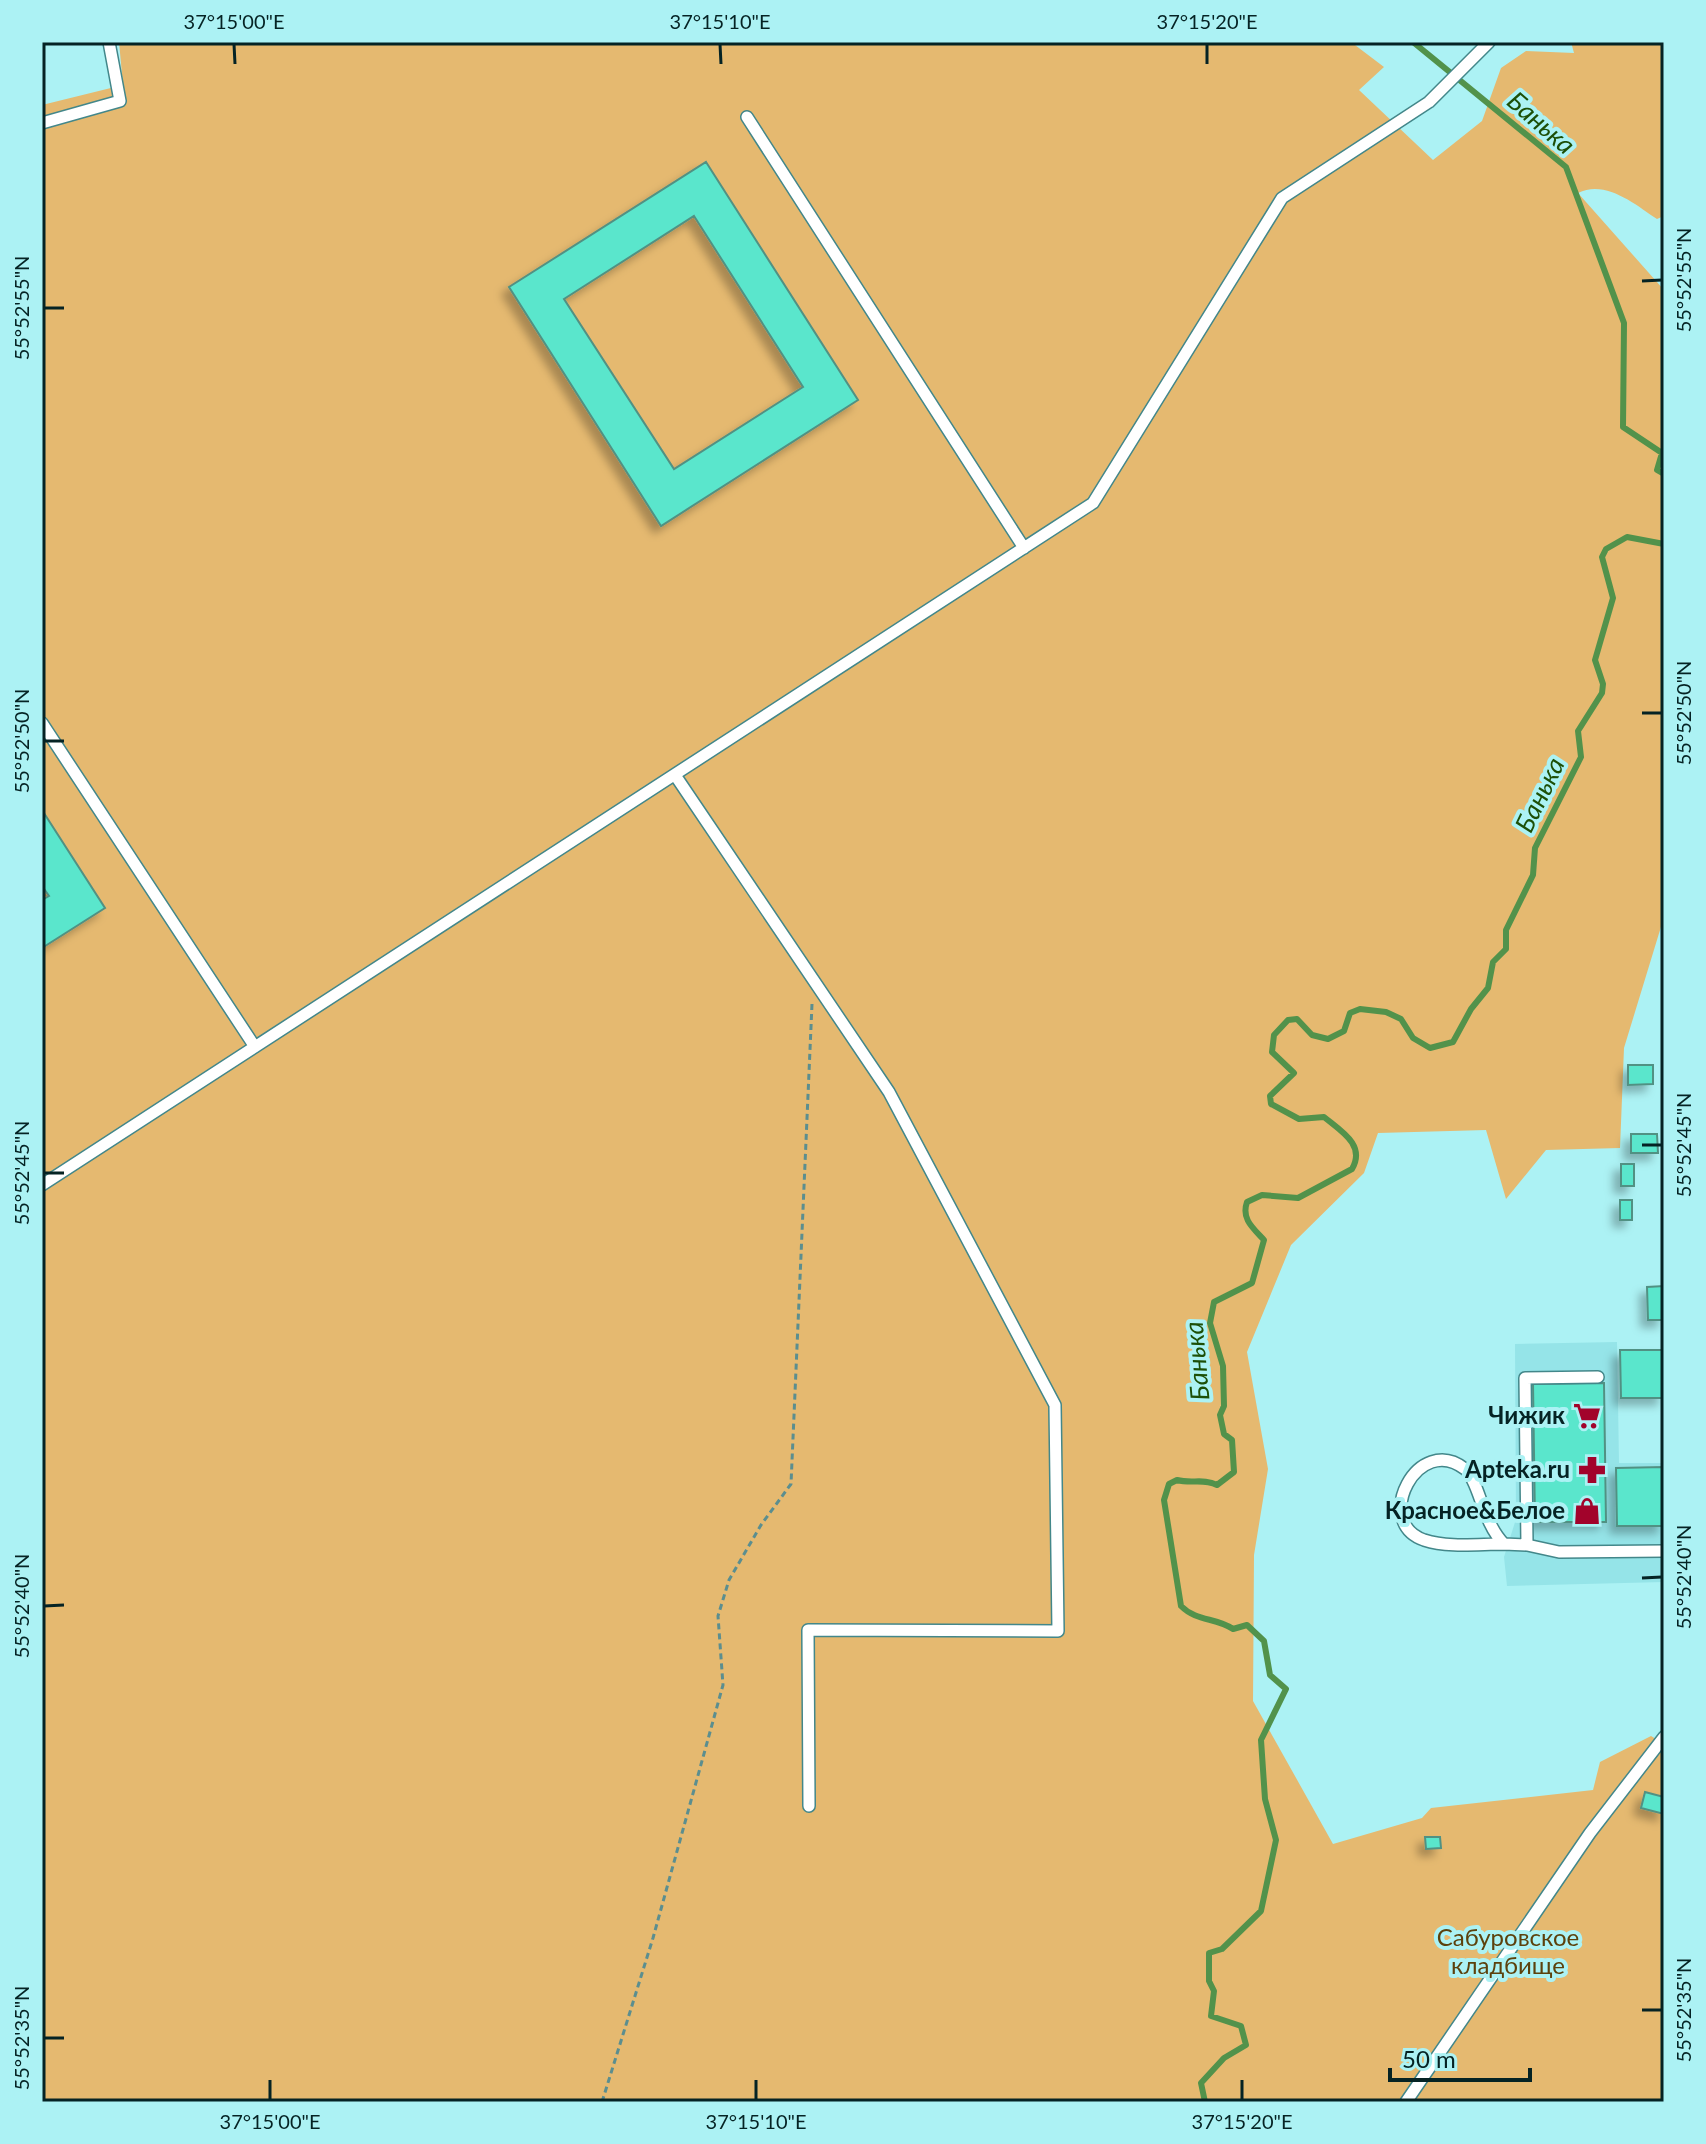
<svg xmlns="http://www.w3.org/2000/svg" width="1706" height="2144" font-family="Lato,sans-serif">
  <defs>
    <filter id="shadow"><feDropShadow dx="-7" dy="7" stdDeviation="4" flood-color="#0004"/></filter>
  </defs>
  <rect width="100%" height="100%" fill="#acf2f4"/>
  <path fill="#95e4e8" d="M1617 1342 1619 1463H1664V1582L1507 1586 1504 1557 1516 1519 1515 1344Z"/>
  <path fill="#e5b970" d="M119 42H1351L1384 67 1359 90 1433 160 1482 121 1501 68 1526 51 1574 53 1571 42H1664V216L1657 219C1635 204 1605 179 1578 193L1664 290V917L1624 1048 1620 1148 1546 1150 1506 1199 1486 1130 1378 1133 1364 1173 1291 1245 1247 1352 1268 1469 1254 1555 1253 1701 1333 1844 1422 1818 1431 1808 1593 1790 1600 1762 1651 1736 1664 1744V2102H42V105L123 85Z"/>
  <g fill="none" stroke-linecap="round" stroke-linejoin="round">
    <path stroke="#52924b" stroke-width="6" d="M1413 42 1566 167 1624 323 1623 427 1662 453 1657 470 1664 474
      M1205 2102 1201 2083 1224 2058 1246 2045 1241 2026 1211 2016 1214 1991 1209 1981V1953L1222 1949 1261 1911 1276 1840 1265 1799 1261 1740 1286 1689 1270 1675 1264 1641 1247 1625 1233 1629C1215 1617 1197 1622 1181 1606L1164 1500 1169 1484 1177 1480C1192 1484 1203 1478 1217 1485L1234 1472 1232 1440 1224 1434 1220 1415 1224 1406 1223 1366 1210 1323 1214 1302 1252 1283 1264 1240C1253 1228 1241 1219 1247 1202L1262 1195 1298 1198 1352 1169C1366 1145 1341 1131 1324 1117L1299 1119 1271 1104 1270 1096 1294 1073 1272 1052 1274 1035 1288 1020 1297 1019 1312 1035 1328 1039 1344 1031 1350 1013 1360 1009 1386 1012 1401 1019 1413 1038 1430 1048 1453 1042 1471 1009 1488 988 1493 962 1506 949V930L1533 875 1535 848 1581 757 1578 731 1602 693 1603 684 1595 660 1613 598 1602 557 1606 549 1627 537 1664 544"/>
  </g>
  <path fill="#5ae6cc" stroke="#519183" stroke-width="2" fill-rule="evenodd" filter="url(#shadow)" d="M706 162 858 400 661 526 509 287ZM694 216 803 387 674 469 564 299Z
    M42 810 105 908 42 948V900L49 896 42 886Z
    M1628 1065H1653V1084L1628 1085Z
    M1631 1134H1657L1658 1153H1631Z
    M1621 1164H1634V1186H1621Z
    M1620 1200H1632V1220H1620Z
    M1664 1286V1320H1648L1647 1287Z
    M1620 1350H1664V1398H1621Z
    M1604 1383 1606 1522H1535L1533 1384Z
    M1664 1467V1526H1617L1616 1468Z
    M1645 1792 1664 1797V1814L1641 1808Z
    M1425 1837H1440L1441 1848 1426 1849Z"/>
  <g fill="none" stroke-linecap="round" stroke-linejoin="round">
    <g stroke="#43878a" stroke-width="14">
      <path id="service" d="M747 117 1024 548
        M42 123 120 101 109 42
        M42 723 255 1047
        M675 775 889 1092 1055 1405 1058 1631 808 1630 809 1806
        M42 1185 1093 503 1282 198 1429 102 1489 42
        M1598 1377 1525 1378 1527 1545 1559 1552 1664 1551
        M1504 1544C1478 1544 1449 1548 1424 1540 1372 1522 1418 1432 1465 1469 1479 1480 1482 1522 1504 1544L1527 1545
        M1406 2102 1590 1833 1664 1737"/>
    </g>
    <path stroke="#5b8e8f" stroke-width="3" stroke-dasharray="6 4" stroke-linecap="butt" d="M602 2102 653 1938 723 1685 718 1616 729 1580 761 1525 791 1484 812 1004"/>
    <use href="#service" stroke="#fff" stroke-width="11"/>
  </g>
  <path fill="none" stroke="#052324" stroke-width="3" d="M234 44 235 64M720 44 721 64M1207 44V64M1642 281 1662 280M44 308H64M1642 713H1662M44 741H64M1642 1145H1662M44 1173H64M1642 1578 1662 1577M44 1606 64 1605M1642 2010H1662M44 2038H64M270 2080V2100M756 2080V2100M1242 2080V2100"/>
  <defs>
    <g id="supermarket-bare" transform="scale(2.16)"><path d="M-6-5.5h2.5l.6 2H6L4.5 2H-2.5L-4.4-4H-6ZM-1.5 3.2a1.3 1.3 0 1 0 .1 0ZM3 3.2a1.3 1.3 0 1 0 .1 0Z" fill="#a2032b" stroke="#acf2f4" stroke-width="2.5" paint-order="stroke"/></g>
    <g id="pharmacy-bare" transform="scale(2.16)"><path d="M-2-6h4v4h4v4h-4v4h-4v-4h-4v-4h4Z" fill="#a2032b" stroke="#acf2f4" stroke-width="2.5" paint-order="stroke"/></g>
    <g id="shop-bare" transform="scale(2.16)"><path d="M-5-2.5h2.3a2.7 3.5 0 0 1 5.4 0H5L5.5 6h-11ZM-1.5-2.5h3a1.5 2.3 0 0 0-3 0Z" fill="#a2032b" stroke="#acf2f4" stroke-width="2.5" paint-order="stroke"/></g>
  </defs>
  <g fill-rule="evenodd">
    <use href="#supermarket-bare" x="1587" y="1416"/>
    <use href="#pharmacy-bare" x="1592" y="1470"/>
    <use href="#shop-bare" x="1587" y="1511"/>
  </g>
  <g text-anchor="middle" stroke-width="8" stroke-linejoin="round" paint-order="stroke">
    <g font-size="24" font-weight="bold" fill="#052324" stroke="#acf2f4" text-anchor="end">
      <text x="1565" y="1424">Чижик</text>
      <text x="1570" y="1478">Apteka.ru</text>
      <text x="1565" y="1519">Красное&amp;Белое</text>
    </g>
    <g font-size="24" fill="#5c410c" stroke="#acf2f4">
      <text x="1508" y="1946">Сабуровское<tspan x="1508" dy="28">кладбище</tspan></text>
    </g>
    <g font-size="26" font-style="italic" fill="#1c4f07" stroke="#acf2f4">
      <text transform="translate(1541 123) rotate(41)" y="9">Банька</text>
      <text transform="translate(1540 795) rotate(-64)" y="9">Банька</text>
      <text transform="translate(1197 1361) rotate(-95)" y="9">Банька</text>
    </g>
  </g>
  <rect width="1706" height="2144" fill="none" stroke="#acf2f4" stroke-width="88"/>
  <path d="M1390 2068v12h140v-12" fill="none" stroke="#052324" stroke-width="4"/>
  <text x="1402" y="2068" font-size="24" fill="#052324" stroke="#acf2f4" stroke-width="6" paint-order="stroke">50 m</text>
  <rect x="44" y="44" width="1618" height="2056" fill="none" stroke="#052324" stroke-width="3"/>
  <g font-size="20" text-anchor="middle" fill="#052324">
    <text x="234" y="29">37°15'00"E</text>
    <text x="720" y="29">37°15'10"E</text>
    <text x="1207" y="29">37°15'20"E</text>
    <text transform="translate(1684 280) rotate(-90)" y="7">55°52'55"N</text>
    <text transform="translate(22 308) rotate(-90)" y="7">55°52'55"N</text>
    <text transform="translate(1684 713) rotate(-90)" y="7">55°52'50"N</text>
    <text transform="translate(22 741) rotate(-90)" y="7">55°52'50"N</text>
    <text transform="translate(1684 1145) rotate(-90)" y="7">55°52'45"N</text>
    <text transform="translate(22 1173) rotate(-90)" y="7">55°52'45"N</text>
    <text transform="translate(1684 1577) rotate(-90)" y="7">55°52'40"N</text>
    <text transform="translate(22 1606) rotate(-90)" y="7">55°52'40"N</text>
    <text transform="translate(1684 2010) rotate(-90)" y="7">55°52'35"N</text>
    <text transform="translate(22 2038) rotate(-90)" y="7">55°52'35"N</text>
    <text x="270" y="2129">37°15'00"E</text>
    <text x="756" y="2129">37°15'10"E</text>
    <text x="1242" y="2129">37°15'20"E</text>
  </g>
</svg>
